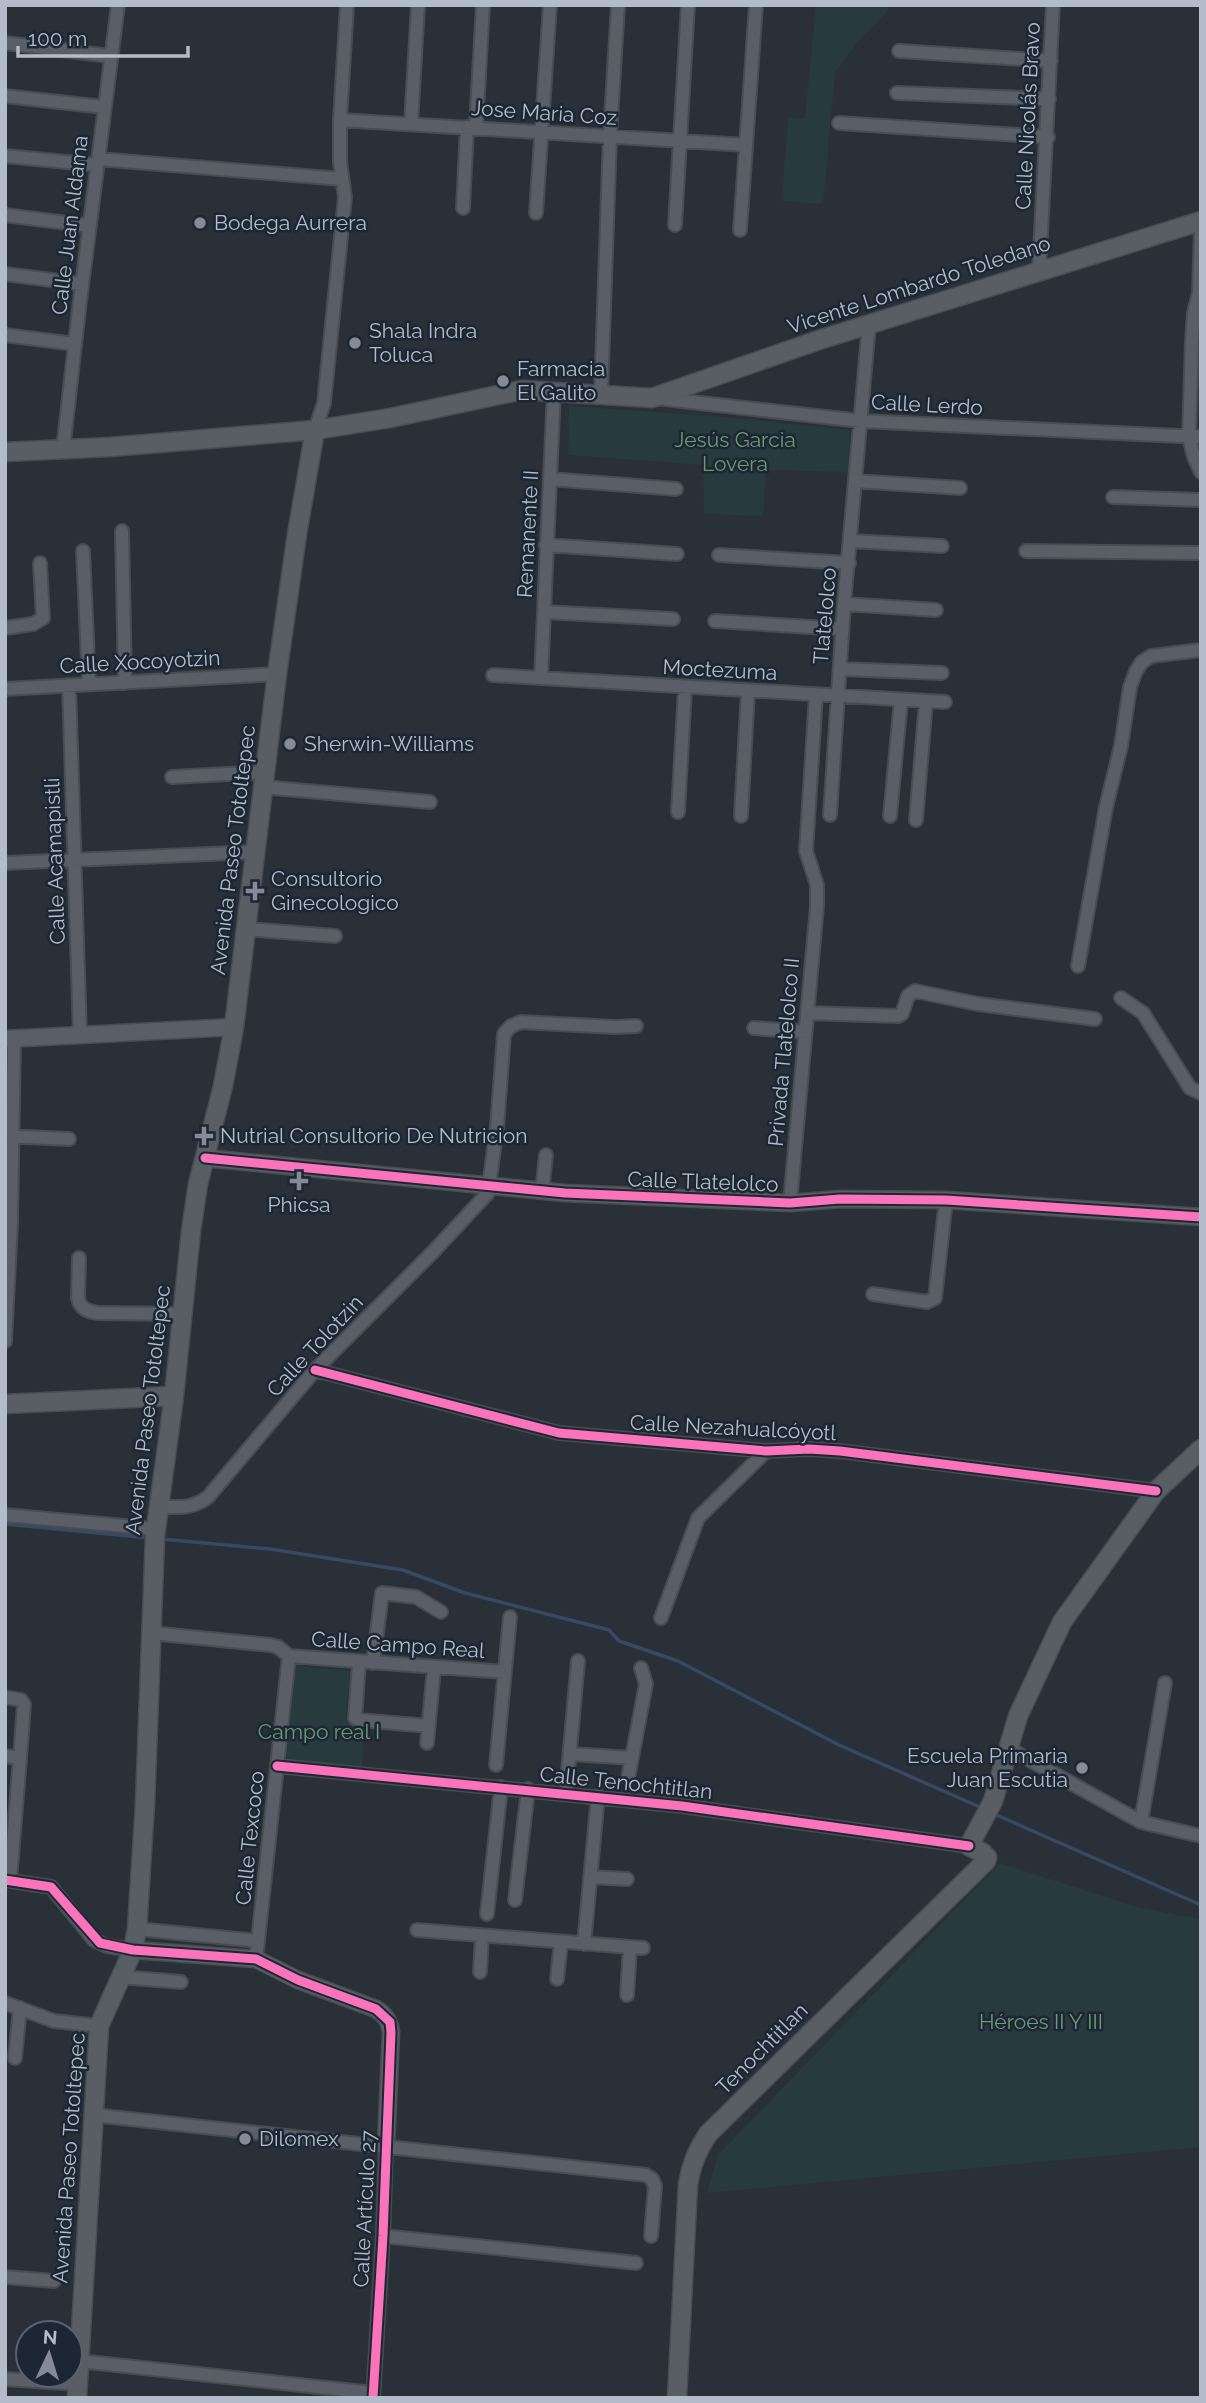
<svg xmlns="http://www.w3.org/2000/svg" width="1206" height="2403" font-family="Raleway,sans-serif">
  <rect width="100%" height="100%" fill="#2a3038"/>
  <path fill="#273a3e" d="M816 5H889L887 12 858 41 835 73 823 204 782 201 788 118H805Z
    M569 406 712 416 850 430 848 472 766 470 763 516 704 514 703 465 568 455Z
    M296 1666 350 1671 346 1717 352 1724 364 1727 362 1767 286 1760Z
    M1000 1863 1140 1908 1201 1919V2147L707 2193 718 2155Z"/>
  <g fill="none" stroke-linecap="round" stroke-linejoin="round">
    <path stroke="#384963" stroke-width="3.5" d="M5 1524 150 1538
      M161 1539 270 1549 403 1570 465 1593 609 1630 619 1641 678 1661 839 1745 982 1808
      M992 1813 1201 1905"/>
    <g stroke="#484c53" stroke-width="16">
      <path id="minor" d="M5 43 110 56
        M899 51 1051 61
        M897 93 1049 99
        M5 96 104 107
        M340 120 746 145
        M839 123 1048 137
        M411 124 418 5
        M476 127 483 5
        M5 156 97 165
        M98 159 342 179
        M463 208 467 127
        M536 213 550 5
        M5 215 90 226
        M675 225 688 5
        M740 230 756 5
        M1201 231 1199 293 1194 313 1192 341 1189 437 1194 457 1201 472
        M1039 271 1053 5
        M5 274 82 284
        M5 335 75 344
        M601 394 610 136 618 5
        M656 398 861 421 1201 437
        M315 430 324 403 345 197 340 162V120L347 5
        M63 450 79 309 118 5
        M550 479 676 489
        M855 481 960 488
        M1113 497 1201 500
        M122 531 125 683
        M851 541 942 546
        M546 545 677 554
        M83 551 89 683
        M1026 551 1201 553
        M719 555 849 563
        M844 604 936 610
        M544 612 673 619
        M715 621 842 629
        M5 628 33 624 43 618 40 563
        M840 669 942 673
        M493 675 945 702
        M541 678 554 391
        M69 685 80 1036
        M5 689 277 674
        M172 777 265 772
        M262 787 430 802
        M678 812 685 688
        M830 815 844 604 869 324
        M741 816 748 691
        M890 816 901 700
        M916 820 926 701
        M5 863 255 852
        M246 929 335 936
        M1078 966 1106 807 1121 746 1130 687 1136 671 1142 662 1151 656 1201 650
        M1121 998 1143 1013 1190 1088 1201 1093
        M807 1013 898 1016 902 1014 908 996 915 991 978 1004 1095 1019
        M754 1028 805 1032
        M6 1136 69 1139
        M542 1192 546 1155
        M790 1203 817 906V885L806 851 816 695
        M79 1258 78 1298C80 1309 87 1311 98 1313L183 1314
        M873 1294 927 1302 935 1298 946 1200
        M5 1341 11 1223 14 1039
        M315 1370 559 1433 766 1451 809 1449 840 1451 1156 1491
        M159 1507C178 1507 193 1509 208 1497L315 1370 432 1253 488 1193 497 1127 504 1034 511 1026 521 1022 615 1027 636 1026
        M5 1515 156 1529
        M661 1618 698 1518 766 1451
        M151 1633 270 1645 278 1647 289 1656
        M289 1656 505 1672
        M359 1663 355 1718 359 1720 428 1726
        M373 1663 382 1593 416 1597 441 1612
        M5 1697 21 1700 24 1704 20 1758
        M427 1743 434 1668
        M1008 1748 1141 1822 1201 1836
        M570 1754 632 1758
        M5 1756 20 1758 10 1880
        M496 1765 510 1617
        M277 1766 682 1806 969 1846
        M628 1778 646 1684 641 1668
        M566 1793 578 1661
        M1141 1822 1165 1683
        M590 1877 627 1879
        M5 1880 51 1887 94 1940 107 1946 133 1950
        M515 1900 528 1789
        M487 1914 501 1787
        M137 1929 258 1941
        M417 1930 643 1948
        M584 1944 598 1796
        M256 1959 289 1656
        M480 1972 482 1935
        M120 1977 181 1982
        M557 1979 561 1942
        M627 1995 630 1947
        M5 2003 54 2021 99 2026
        M15 2058 20 2008
        M93 2115 646 2175 652 2179 655 2186 651 2236
        M383 2236 636 2263
        M5 2277 54 2281
        M79 2361 373 2393
        M5 2379 78 2384
        M373 2398 383 2236 386 2147"/>
    </g>
    <g stroke="#484c53" stroke-width="19">
      <path id="tertiary" d="M5 1039 234 1027
        M205 1158 565 1193 790 1203 840 1199 946 1200 1201 1217
        M133 1950 256 1959 298 1980 376 2009C386 2015 389 2021 391 2032L386 2147"/>
    </g>
    <g stroke="#484c53" stroke-width="21">
      <path id="secondary" d="M5 452 110 447 315 430 390 418 522 390 652 398 819 340 1201 221
        M5 1404 174 1396
        M983 1853 969 1846 993 1801 1018 1716 1062 1622 1156 1491 1201 1449
        M77 2398 99 2026 133 1950 137 1929 145 1804 155 1536 174 1396 191 1231 198 1184 223 1086 234 1027 277 674 297 534 315 430
        M677 2398 688 2184C691 2165 697 2150 708 2134L986 1861 987 1857"/>
    </g>
    <use href="#minor" stroke="#5a5e66" stroke-width="12"/>
    <use href="#tertiary" stroke="#5a5e66" stroke-width="16"/>
    <use href="#secondary" stroke="#595d64" stroke-width="18"/>
    <g stroke="#1d2633" stroke-width="13">
      <path id="cycleway" d="M205 1158 565 1193 790 1203 840 1199 946 1200 1201 1217
        M315 1370 559 1433 766 1451 809 1449 840 1451 1156 1491
        M277 1766 682 1806 969 1846
        M5 1880 51 1887 100 1943 133 1950 256 1959 298 1980 376 2009 390 2022 391 2032 383 2236 373 2398"/>
    </g>
    <use href="#cycleway" stroke="#fb73b8" stroke-width="9"/>
  </g>
  <g fill="#848b96" stroke="#1d2633" stroke-width="2.5">
    <circle cx="200" cy="223" r="7"/>
    <circle cx="355" cy="343" r="7"/>
    <circle cx="503" cy="381" r="7"/>
    <circle cx="290" cy="744" r="7"/>
    <path d="M251.5 880.5h7v7h7v7h-7v7h-7v-7h-7v-7h7z"/>
    <path d="M200.5 1125.5h7v7h7v7h-7v7h-7v-7h-7v-7h7z"/>
    <path d="M295.5 1170.5h7v7h7v7h-7v7h-7v-7h-7v-7h7z"/>
    <circle cx="1082" cy="1768" r="7"/>
    <circle cx="245" cy="2139" r="7"/>
  </g>
  <g text-anchor="middle" stroke-width="5" stroke-linejoin="round" paint-order="stroke">
    <g font-size="21" fill="#b4bcc9" stroke="#1d2633">
      <text transform="translate(544 113) rotate(4)" y="7">Jose Maria Coz</text>
      <text transform="translate(1028 116) rotate(-87)" y="7">Calle Nicolás Bravo</text>
      <text transform="translate(70 225) rotate(-83)" y="7">Calle Juan Aldama</text>
      <text transform="translate(919 285) rotate(-18)" y="7">Vicente Lombardo Toledano</text>
      <text transform="translate(927 405) rotate(3)" y="7">Calle Lerdo</text>
      <text transform="translate(528 534) rotate(-87)" y="7">Remanente II</text>
      <text transform="translate(825 616) rotate(-85)" y="7">Tlatelolco</text>
      <text transform="translate(140 662) rotate(-3)" y="7">Calle Xocoyotzin</text>
      <text transform="translate(720 670) rotate(3)" y="7">Moctezuma</text>
      <text transform="translate(233 850) rotate(-83)" y="7">Avenida Paseo Totoltepec</text>
      <text transform="translate(55 861) rotate(-92)" y="7">Calle Acamapistli</text>
      <text transform="translate(784 1052) rotate(-85)" y="7">Privada Tlatelolco II</text>
      <text transform="translate(703 1182) rotate(2)" y="7">Calle Tlatelolco</text>
      <text transform="translate(315 1346) rotate(-47)" y="7">Calle Tolotzin</text>
      <text transform="translate(148 1410) rotate(-83)" y="7">Avenida Paseo Totoltepec</text>
      <text transform="translate(733 1428) rotate(3)" y="7">Calle Nezahualcóyotl</text>
      <text transform="translate(398 1645) rotate(4)" y="7">Calle Campo Real</text>
      <text transform="translate(626 1783) rotate(6)" y="7">Calle Tenochtitlan</text>
      <text transform="translate(250 1838) rotate(-84)" y="7">Calle Texcoco</text>
      <text transform="translate(762 2049) rotate(-45)" y="7">Tenochtitlan</text>
      <text transform="translate(69 2158) rotate(-86)" y="7">Avenida Paseo Totoltepec</text>
      <text transform="translate(365 2209) rotate(-87)" y="7">Calle Artículo 27</text>
    </g>
    <g font-size="21" fill="#b4bcc9" stroke="#1d2633" text-anchor="start">
      <text x="214" y="230">Bodega Aurrera</text>
      <text x="369" y="338">Shala Indra<tspan x="369" dy="24">Toluca</tspan></text>
      <text x="517" y="376">Farmacia<tspan x="517" dy="24">El Galito</tspan></text>
      <text x="304" y="751">Sherwin-Williams</text>
      <text x="271" y="886">Consultorio<tspan x="271" dy="24">Ginecologico</tspan></text>
      <text x="220" y="1143">Nutrial Consultorio De Nutricion</text>
      <text x="299" y="1212" text-anchor="middle">Phicsa</text>
      <text x="1068" y="1763" text-anchor="end">Escuela Primaria<tspan x="1068" dy="24">Juan Escutia</tspan></text>
      <text x="259" y="2146">Dilomex</text>
    </g>
    <g font-size="21" fill="#6b9a76" stroke="#1d2633">
      <text x="735" y="447">Jesús Garcia<tspan x="735" dy="24">Lovera</tspan></text>
      <text x="319" y="1739">Campo real I</text>
      <text x="1041" y="2029">Héroes II Y III</text>
    </g>
  </g>
  <rect width="1206" height="2403" fill="none" stroke="#b4bcc9" stroke-width="14"/>
  <g transform="translate(49 2354) rotate(4)"><circle r="33" fill="#1d2633" stroke="#59626f" stroke-width="2"/>
  <path d="M0-5L12 26L0 18L-12 26Z" fill="#848b96"/>
  <text y="-10" font-size="19" font-weight="bold" text-anchor="middle" fill="#b4bcc9">N</text>
  </g>
  <path d="M18 46v10h170v-10" fill="none" stroke="#b4bcc9" stroke-width="3.5"/>
  <text x="28" y="46" font-size="21" fill="#b4bcc9" stroke="#1d2633" stroke-width="5" paint-order="stroke">100 m</text>
</svg>
